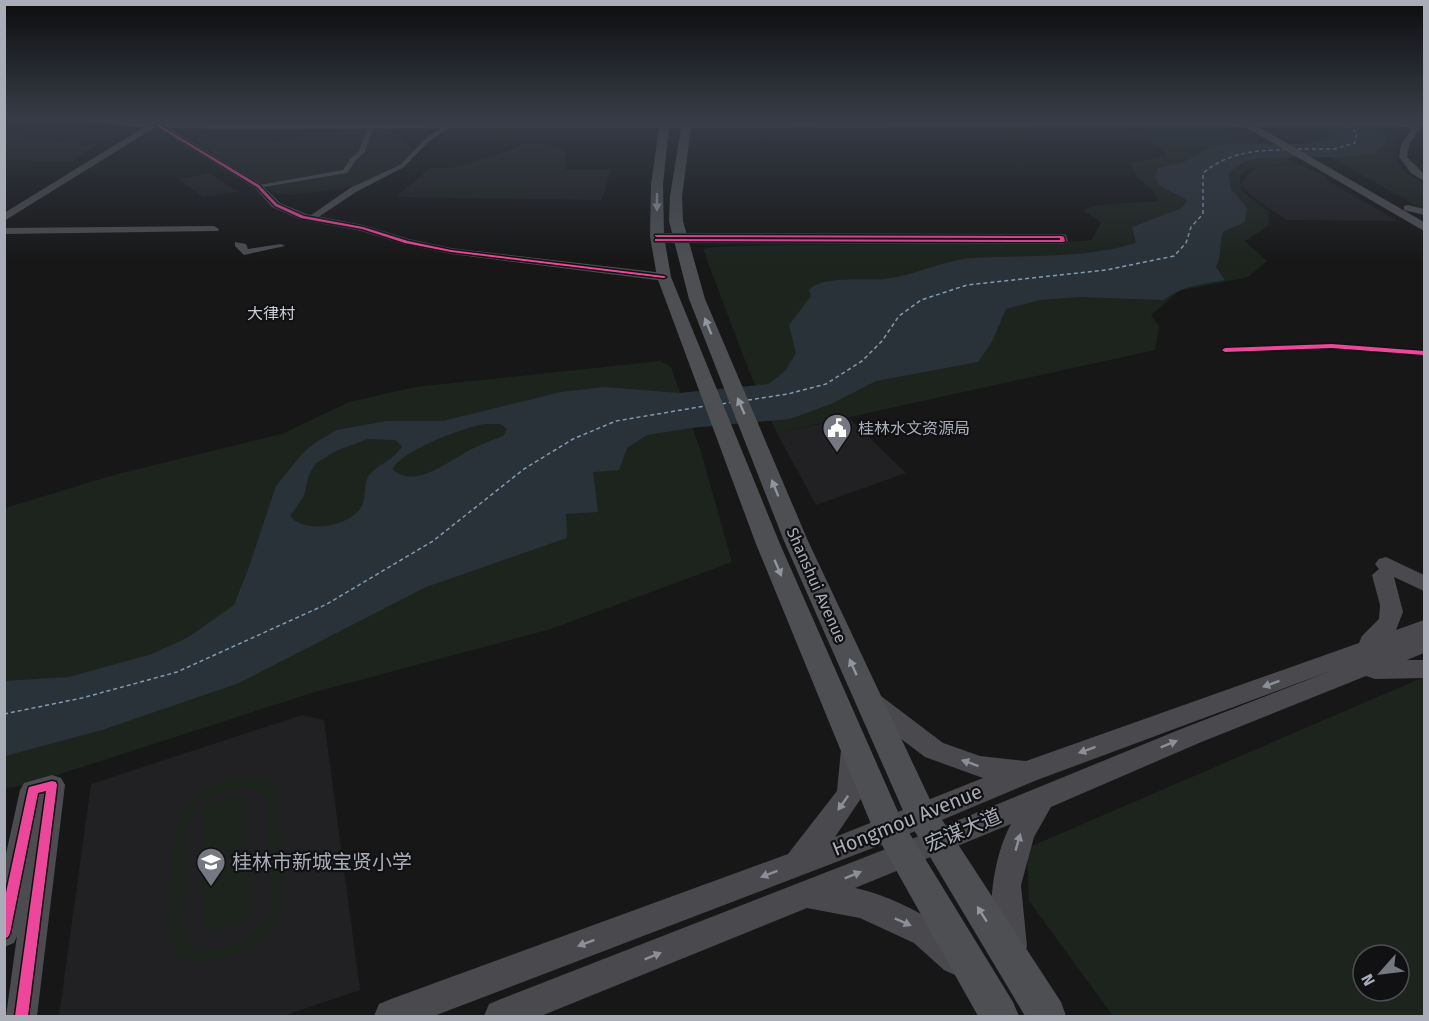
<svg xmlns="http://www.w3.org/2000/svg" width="1429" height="1021" font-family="'Fira Sans','Noto Sans SC',sans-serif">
  <rect width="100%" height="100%" fill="#171717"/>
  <path fill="#212123" d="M347 129H388L414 150 398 167 354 187 292 195 275 193 196 141 205 138 217 140 221 143 276 142 302 134 337 133Z
    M29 134 24 137 35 140 78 143 76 145H96L72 162 5 160V135Z
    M526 143 543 144 562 149 566 154 565 170 611 169 602 200 396 197 430 168H453L508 151Z
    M1297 164 1327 177 1325 179 1398 221 1287 220 1255 199 1243 187 1242 181 1256 167Z
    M210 173 238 192 203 197 178 179Z
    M849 418 906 473 816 505 777 433Z
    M302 715 324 720 360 990 283 1016H59L91 784Z"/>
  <path fill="#1d241e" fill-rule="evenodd" d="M1267 118H1424L1390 120 1403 132 1397 139C1395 170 1399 168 1424 183V210L1291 135 1287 128Z
    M1135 127H1214L1242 131 1296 163 1249 168 1240 176 1241 190 1269 212 1268 226 1245 241 1267 261 1248 277 1179 291 1151 315 1159 326 1155 350 777 433 749 371 703 249 716 247 782 245 1057 243 1092 240 1101 222 1082 210 1097 205 1158 201C1154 183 1137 185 1130 163L1166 156 1165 153 1156 145 1124 133 1140 132Z
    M361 171 370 177C361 187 300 194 286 192L280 184Z
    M513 180 527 186 518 198 433 197 437 186 456 181Z
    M660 361 671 367 701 452 732 562 551 629 315 692 29 784 5 789V508L117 474 282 434 349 402 415 387Z
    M1424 677V1016H1113L1029 901 1027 848ZM1363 955H1399V991H1363Z
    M246 776 266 779 276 791C277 812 285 904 279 918 268 942 241 952 217 959 203 963 185 964 175 951 165 936 169 911 170 893 174 829 170 790 246 776ZM246 787 261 791 267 805C268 828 268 851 269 874 270 884 272 896 270 906 267 931 233 949 210 949 197 950 186 944 182 931L185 826 199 805 210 797 224 791Z
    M245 793 246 849 203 863 204 805Z
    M247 856 249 919 203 935 204 869Z"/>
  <path fill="#2a3239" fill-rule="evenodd" d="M1309 118H1353L1385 134 1387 140 1374 154 1338 157 1258 158 1244 162 1228 173 1231 189 1247 208 1245 222 1223 232C1219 245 1222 255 1216 267L1225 280C1204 284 1180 286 1164 300L1080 297 1040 300 1006 309 992 342 978 362 876 381 831 404 790 419 691 428 647 435 627 448 619 470 593 472 598 512 566 514 567 538 426 587 239 683 102 730 5 756V681L69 677 152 654 187 638 234 605 249 567 276 486 303 453 315 443 337 430 387 421H443L561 392 604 387 679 393 769 384 786 370 796 353 789 325 811 296 809 290C821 275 866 281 884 279 915 276 942 260 973 258 1026 255 1084 259 1136 243L1132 227 1182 208 1187 200 1159 185 1155 177 1158 168C1169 166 1180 164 1190 159 1200 154 1206 147 1219 145 1253 140 1306 150 1335 137L1336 134ZM485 424H501L507 429 503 436C491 441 479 445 468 451 447 462 416 489 393 470 397 452 467 426 485 424ZM368 439 395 440 402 446C394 461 375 465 368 477 363 487 367 500 360 509 347 527 304 534 290 516L304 496 309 475 316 463 338 450Z"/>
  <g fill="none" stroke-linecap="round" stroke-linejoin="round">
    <path stroke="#7f9bb3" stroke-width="1.5" stroke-dasharray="4 3" stroke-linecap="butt" d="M1332 118 1338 122
      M1298 149H1334L1355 143 1357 132 1348 127
      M748 400 788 394 826 384 862 361 882 341 899 316 921 300 967 285 1106 270 1174 256 1186 243 1191 227 1203 214V173C1228 153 1253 150 1284 150
      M722 404 732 402
      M4 714 82 698 177 672 327 604 433 541 524 469 573 439 616 421 705 406"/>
    <path fill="#4b4c50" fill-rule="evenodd" d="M455 118H463L428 142 404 167 356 192 314 220 307 218 350 188 400 165 424 140Z
      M369 125 374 126 365 152 355 161 347 173 258 188 254 186 343 170 350 159 359 151Z
      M235 242 246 244 248 249 281 244 285 246 244 255 235 246Z
      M1332 343 1424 350V356L1332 349 1225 353 1220 350 1225 347Z"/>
    <path fill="#4b4c50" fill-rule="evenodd" d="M1404 120 1420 129 1409 145 1407 157 1424 174V181L1411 173 1399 157 1401 145 1411 130 1400 122Z
      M155 123H161L261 184 280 203 306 214 363 225 409 239 451 248 664 273 670 277 664 281 451 254 403 244 361 231 299 219 272 207 255 188 155 127Z
      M1408 205 1424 209V215L1404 210V206Z
      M214 226 219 229 218 231 4 234V228Z
      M657 233 1062 234 1066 235 1068 241 1063 244 657 243 652 240 653 234Z
      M52 775 61 778 65 785 37 1016H6L17 936 14 943 4 947V863L20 790 24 783Z"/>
    <path fill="#4a4a4e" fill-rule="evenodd" d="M159 118H170L4 221V213Z
      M1386 557 1424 575V591L1394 577 1403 612 1396 630 1424 620V653L1407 660H1424V678L1375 679 1366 676 1199 743 1051 807 1034 837 1021 885 1027 947 1022 958 1011 962 1000 958C984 921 992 859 1011 824L855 888C888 894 958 927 971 959L966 970 955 975 944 970 914 943 860 918 807 908 541 1016H484L489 1004 501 999 927 833 1181 729 1333 670 1037 780 899 838 434 1016H374L379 1004 391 999 788 854 837 791 841 750 845 743 854 740 863 743 867 750 864 794 835 837 983 778 925 757 863 710 860 703 863 696 872 694 881 696 943 743 980 756 1026 761 1359 643 1362 636 1379 619 1380 605 1372 575 1379 569 1375 564 1379 559Z"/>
    <path fill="#4d4f52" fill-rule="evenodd" d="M72 118 222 123 661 122 665 120C674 123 685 118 691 122L1424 121V127L691 128 682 196 683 221 705 299 808 541 933 806 1061 1002 1066 1016H1025L905 815 784 541 689 299 669 221 670 196 681 128H669L663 184 664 236 671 277 780 544 902 821 1013 1002 1019 1016H978L873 829 756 544 657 277 650 236 651 184 659 128 222 129 135 127 77 121Z"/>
    <path fill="#4e4e52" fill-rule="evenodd" d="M1230 118H1243L1424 222V231Z"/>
    <g stroke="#111113" stroke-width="3">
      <path id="cycleway" d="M158 124 259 185 277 204 304 216 363 227 408 241 451 250 664 276 666 277 664 278 451 252 405 243 362 229 301 218 275 206 257 187 157 126Z
        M655 235 1062 236 1064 237 1065 241 1063 242 657 241H655V239L1060 240V238L657 237 655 236Z
        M1332 344 1424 351V355L1332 348 1225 352 1222 350 1225 348Z
        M52 781 56 782 57 785 28 1016H15L46 791 38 793 10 933 8 937 4 939V902L28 790 29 787Z"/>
    </g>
    <use href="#cycleway" fill="#ed469a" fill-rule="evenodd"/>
  </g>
  <defs><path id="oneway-solid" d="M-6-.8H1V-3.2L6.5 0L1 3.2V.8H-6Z" transform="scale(1.5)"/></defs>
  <g fill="#91969e">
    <use href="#oneway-solid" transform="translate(657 202) rotate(90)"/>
    <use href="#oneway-solid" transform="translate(708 326) rotate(-112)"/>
    <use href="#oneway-solid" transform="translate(741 406) rotate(-113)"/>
    <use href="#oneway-solid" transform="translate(775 488) rotate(-112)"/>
    <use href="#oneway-solid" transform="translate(778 568) rotate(67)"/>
    <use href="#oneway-solid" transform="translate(853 667) rotate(-114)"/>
    <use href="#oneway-solid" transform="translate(982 914) rotate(-122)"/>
  </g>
  <g fill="#8c8f98">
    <use href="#oneway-solid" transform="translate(1271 684) rotate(160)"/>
    <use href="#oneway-solid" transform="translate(1169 744) rotate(-22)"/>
    <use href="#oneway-solid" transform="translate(1087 750) rotate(160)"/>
    <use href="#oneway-solid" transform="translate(970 763) rotate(-160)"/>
    <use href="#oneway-solid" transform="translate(843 803) rotate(125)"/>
    <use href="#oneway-solid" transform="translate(1018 842) rotate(-74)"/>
    <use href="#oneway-solid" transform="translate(769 874) rotate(159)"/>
    <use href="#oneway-solid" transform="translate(853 875) rotate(-22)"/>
    <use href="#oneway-solid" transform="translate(903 922) rotate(24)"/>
    <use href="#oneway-solid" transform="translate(586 943) rotate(159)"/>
    <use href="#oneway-solid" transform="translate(653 956) rotate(-22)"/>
  </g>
  <linearGradient id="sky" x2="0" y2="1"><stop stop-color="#0d0d0d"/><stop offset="0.45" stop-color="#363c47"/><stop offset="1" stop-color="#363c47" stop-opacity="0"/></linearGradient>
  <rect width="1429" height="261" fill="url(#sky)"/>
  <defs>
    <g id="civic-pin" transform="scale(1.5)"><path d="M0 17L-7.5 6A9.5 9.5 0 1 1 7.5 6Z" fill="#757880" stroke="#111113"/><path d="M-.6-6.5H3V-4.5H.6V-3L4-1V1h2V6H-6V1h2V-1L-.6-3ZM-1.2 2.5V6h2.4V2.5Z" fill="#fff"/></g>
    <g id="school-pin" transform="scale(1.5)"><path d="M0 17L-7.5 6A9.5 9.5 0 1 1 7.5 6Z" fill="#757880" stroke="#111113"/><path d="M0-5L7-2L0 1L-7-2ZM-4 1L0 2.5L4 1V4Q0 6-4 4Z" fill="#fff"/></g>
  </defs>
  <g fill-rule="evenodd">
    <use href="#civic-pin" x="837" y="428"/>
    <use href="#school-pin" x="211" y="862"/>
  </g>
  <g text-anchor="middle" stroke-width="4.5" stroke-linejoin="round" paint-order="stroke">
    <g font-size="16" fill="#c9ccd4" stroke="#111113">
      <text x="271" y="319">大律村</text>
    </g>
    <g font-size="16" fill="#a8adb8" stroke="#111113" text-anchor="start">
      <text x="858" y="434">桂林水文资源局</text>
    </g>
    <g font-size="16" fill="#a8adb8" stroke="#111113">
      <text transform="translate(817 585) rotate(66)" y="6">Shanshui Avenue</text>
    </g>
    <g font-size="20" fill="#a8adb8" stroke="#111113">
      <text transform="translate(907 820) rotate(-22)" y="7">Hongmou Avenue</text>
      <text transform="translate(963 830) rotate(-23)" y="7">宏谋大道</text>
    </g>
    <g font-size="20" fill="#a8adb8" stroke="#111113" text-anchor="start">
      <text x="232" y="869">桂林市新城宝贤小学</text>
    </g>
  </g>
  <rect width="1429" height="1021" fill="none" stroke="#a8adb8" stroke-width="12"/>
  <g transform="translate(1381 973) rotate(242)"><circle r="28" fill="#111113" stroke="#4d4f55" stroke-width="1.5"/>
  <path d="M0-4.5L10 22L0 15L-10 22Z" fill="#757880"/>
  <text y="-9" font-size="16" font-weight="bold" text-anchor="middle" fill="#a8adb8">N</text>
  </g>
</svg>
